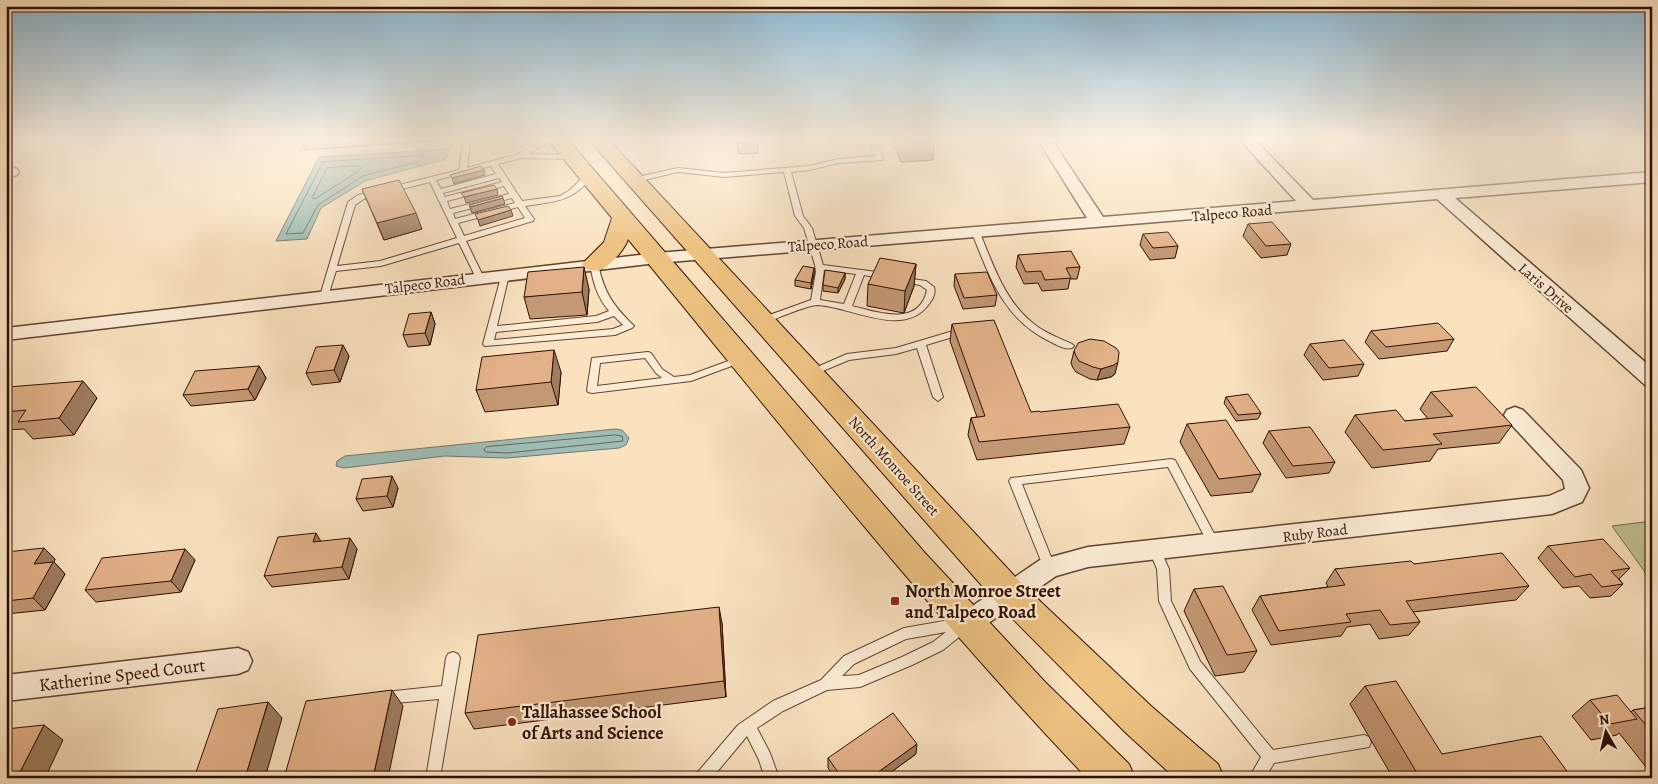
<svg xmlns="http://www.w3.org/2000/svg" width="1658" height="784" font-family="Alegreya,serif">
  <rect width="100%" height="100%" fill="#fae2bf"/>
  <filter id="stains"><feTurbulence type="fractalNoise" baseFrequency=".004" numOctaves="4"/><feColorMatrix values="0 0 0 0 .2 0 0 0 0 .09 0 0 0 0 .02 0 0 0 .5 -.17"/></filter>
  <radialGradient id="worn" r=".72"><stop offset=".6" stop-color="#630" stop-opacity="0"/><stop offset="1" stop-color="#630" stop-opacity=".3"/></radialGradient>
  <path fill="#c0c290" stroke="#786849" d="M1652 521V582L1612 526Z"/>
  <path fill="#9ebdb5" stroke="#72776d" d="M449 149 446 159 365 181 321 208 307 239 276 241 319 157Z
    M615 429 622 430 629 438 626 445 619 448 507 458 445 456 344 468 336 466 337 461 345 456Z"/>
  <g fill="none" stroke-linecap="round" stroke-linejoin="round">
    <path stroke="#66665c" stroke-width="1" d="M420 156 423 158 421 161 363 176 318 205 303 233 286 234 323 162Z
      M359 166 362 168 360 170 315 199 312 198 327 168Z
      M615 435 622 436 623 441 507 453 486 452 484 450 486 447Z"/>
    <g stroke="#624431" stroke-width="2">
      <path id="service" d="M542 140H550L529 154 573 155 577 157 573 159 521 158 498 164 522 201 560 196 570 190 585 175H591L592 177C570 203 556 201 525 206L534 219 533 221 466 241 484 278 483 280 480 281 476 278 459 243 381 266 336 271 328 296 327 298H321L320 296 348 202 358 195 376 191 380 193 364 199 355 205 337 266 380 261 457 238 430 182 390 192 386 190 387 188 459 170 463 142 470 144 467 168 518 154ZM491 166 496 174 441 189 436 180ZM499 178 502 182 445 197 443 193ZM504 186 509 194 450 209 447 201ZM512 198 515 203 455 219 453 213ZM518 207 525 218 464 236 458 223Z
        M869 140H877L883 158 882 160 839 163 809 170 791 172 803 216 812 228 823 265 885 273 889 276 885 279 864 275 852 306C877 312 919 328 927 290L920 285 898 281 897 279 898 277 926 281 934 287C936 293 933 299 929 304 904 339 852 307 818 305 808 305 778 318 767 322H761L759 320 761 318 811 300 816 272 815 265 804 228 795 216 784 172 724 177 678 172 636 182 632 180 633 178 678 168 724 173 809 166 839 159 875 156ZM824 270 856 274 844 304 820 300Z
        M973 231H979L980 233C994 267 1006 305 1038 327 1048 334 1061 339 1072 344L1074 346 1072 348C1065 350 1057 345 1051 342 1004 320 990 278 972 233Z
        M594 261 598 264C604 292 612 304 632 324L634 326 632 328 615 335 485 346 483 344 502 273H508L509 275 497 326 596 316 609 311C597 297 593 282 590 264ZM614 316 623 325 613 329 494 340 496 332 597 322Z
        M963 328 968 331 966 333 926 345 943 397 938 401 933 397 917 348 896 354 849 360 811 376 806 373 808 371 847 354 896 348Z
        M648 352 651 353 662 369 674 377 690 375 742 356 747 359 745 361 691 381 592 393 588 392 587 390 592 358ZM645 358 656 373 662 378 597 386 600 363Z
        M1171 459 1175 460 1218 541 1220 544 1218 547 1214 549 1210 547 1168 467 1022 484 1055 567 1053 571 1049 572 1045 571 1009 481 1011 478Z
        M1155 545 1159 547 1169 569 1171 601 1200 661 1273 750 1364 735 1369 737 1371 742 1369 747 1274 763 1265 778H1249L1261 757 1190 669 1159 601 1157 569 1149 550 1151 547Z
        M961 618 969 621 971 625 969 629 943 650 912 665 860 687 827 690 783 711 757 728 770 753 779 778H765L759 760 747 736 712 778H695L697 773 738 725 773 701 821 680 844 656 904 628ZM946 632 933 642 902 657 859 675 842 676 854 664 906 639Z
        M453 652 458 654 460 658 440 778H426L439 699 385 704 380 702 378 698 380 694 385 692 442 686 446 658 448 654Z"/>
    </g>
    <g stroke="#624431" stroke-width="3">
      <path id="minor" d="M1038 140H1052L1103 217 1296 201 1240 140H1255L1313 200 1652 172V182L1455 198 1652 368V387L1645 385 1437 199 657 263 6 340V328L657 253 1087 218Z
        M11 167 17 169 19 172 17 175 6 178V168Z
        M1515 407 1523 410 1581 470 1589 488 1582 502 1552 514 1088 567 1056 576 977 631 968 635 959 631 955 623 959 615 1040 560 1088 547 1549 496 1565 489 1563 480 1507 420 1504 415 1507 410Z
        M238 648 248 652 252 661 248 670 238 674 6 701V675Z"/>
    </g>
    <g stroke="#2f0f02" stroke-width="2">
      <path id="trunk" d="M548 140H568L925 553 1046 683 1129 764 1135 778H1087C924 607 778 421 628 239 625 249 612 264 602 269 596 272 591 270 586 269L582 264 604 242 612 218Z
        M589 140H609L1023 585 1151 706 1218 764 1224 778H1175L1125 732 999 605Z"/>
    </g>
    <use href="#service" fill="#fcecd5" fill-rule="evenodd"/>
    <use href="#minor" fill="#fcecd5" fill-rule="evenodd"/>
    <use href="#trunk" fill="#edc180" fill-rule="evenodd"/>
  </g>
  <path fill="#c39875" stroke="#2f0f02" d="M301 140H447L305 150Z
    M736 140H757L758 153 739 154Z
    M892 140H934L933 160 901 162Z
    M362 189 422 229 384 240Z
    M1248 224 1291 244 1287 255 1261 258 1243 236Z
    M1143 234 1178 246 1175 258 1150 260 1140 245Z
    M1018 255 1080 267 1077 279H1070L1068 289 1042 291 1038 283 1024 284 1016 267Z
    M916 264 914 286 904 313 867 306 868 284Z
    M814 268V274L811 289 795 286V280Z
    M845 273V279L838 293 823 291V285Z
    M955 274 997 295 995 306 963 309 954 286Z
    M589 289 587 315 530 319 524 297Z
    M431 312 435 324 430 345 408 347 403 335Z
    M952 324 1031 412 1130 427 1124 444 977 460 968 435 971 418 977 417 950 341Z
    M1371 331 1454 339 1447 351 1379 359 1365 342Z
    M1310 344 1364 364 1358 376 1323 380 1304 355Z
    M1074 351 1115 374 1111 377 1097 380 1090 379 1076 372 1073 368 1071 363Z
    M349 356 340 382 312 385 306 373Z
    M259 366 266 378 255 400 191 406 183 395Z
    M561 372 558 405 485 412 476 390Z
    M6 391 97 398 74 435 33 439 24 429 6 430Z
    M1431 392 1512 425 1499 443 1438 449 1430 461 1372 468 1345 432 1355 415 1405 421 1428 419 1420 409Z
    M1226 397 1261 413 1258 419 1236 421 1224 403Z
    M1187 424 1261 474 1252 492 1211 496 1180 442Z
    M1269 431 1335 462 1329 473 1286 478 1263 443Z
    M398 488 393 507 363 511 356 499Z
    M320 541 357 549 349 579 272 587 264 576Z
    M1548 546 1630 568 1619 579 1623 584 1611 596 1590 598 1579 586 1563 588 1538 558Z
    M6 552 55 559 54 562 65 574 45 610 6 614Z
    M195 560 181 592 96 602 85 590Z
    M1414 564 1529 586 1516 600 1413 612 1420 622 1409 635 1379 639 1370 624 1347 627 1341 636 1271 645 1252 610 1260 596 1328 587 1326 583 1335 569Z
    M1194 589 1257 651 1244 672 1215 676 1184 611Z
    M722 623 726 697 474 729 465 713Z
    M1365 686 1442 754 1572 778H1393L1350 704Z
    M1590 700 1631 712 1633 710 1652 707V771L1650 772 1619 733 1617 735 1591 740 1572 716Z
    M916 754 883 778H835L828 768V758Z"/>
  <path fill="#9f7c5f" stroke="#2f0f02" d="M484 170 485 175 454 184 452 178Z
    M497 189 498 195 466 203 464 197Z
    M503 198 505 204 472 213 470 207Z
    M511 210 513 216 480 226 478 220Z
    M416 213 422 229 384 240 377 223Z
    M916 264 914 286 904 313 905 291Z
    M584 267 589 289 587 315 582 292Z
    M814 268V274L811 289V283Z
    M845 273V279L838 293V288Z
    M431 312 435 324 430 345 425 333Z
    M343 345 349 356 340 382 334 370Z
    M554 350 561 372 558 405 551 382Z
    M1118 362 1115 374 1111 377 1097 380 1101 369Z
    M259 366 266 378 255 400 248 389Z
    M83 381 97 398 74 435 59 418Z
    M392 476 398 488 393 507 387 496Z
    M316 533 323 545 313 542Z
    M350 538 357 549 349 579 342 567Z
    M44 548 55 559 54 562 65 574 45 610 33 598 34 564Z
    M185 549 195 560 181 592 171 581Z
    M719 607 722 623 726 697 724 681Z
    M392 690 403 706 388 778H373Z
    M268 702 282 718 265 778H245Z
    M44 725 63 740 45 778H17Z
    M917 744 916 754 883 778H870Z"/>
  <path fill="#e3b188" stroke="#2f0f02" d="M737 140H757V142L738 143Z
    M901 140H929L902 142Z
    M481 166 484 170 452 178 450 175Z
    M399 180 416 213 377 223 362 189Z
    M494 185 497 189 464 197 461 193Z
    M502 196 503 198 470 207 469 205Z
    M508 206 511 210 478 220 475 214Z
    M1272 222 1291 244 1266 246 1248 224Z
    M1168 232 1178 246 1153 248 1143 234Z
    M1071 251 1080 267 1066 268 1071 278 1045 280 1041 271 1026 272 1018 255Z
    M880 258 916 264 905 291 868 284Z
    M803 266 814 268 811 283 795 280Z
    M584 267 582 292 524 297 528 272Z
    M825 270 845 273 838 288 823 285Z
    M987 272 997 295 964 298 955 274Z
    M431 312 425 333 403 335 409 314Z
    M994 320 1031 412 1039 411 1040 412 1118 404 1130 427 979 442 971 418 985 416 952 324Z
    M1438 323 1454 339 1386 347 1371 331Z
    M1090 339 1104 341 1116 348 1119 352 1118 362 1114 365 1101 369 1093 367 1079 361 1076 356 1074 351 1078 343Z
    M1344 340 1364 364 1329 368 1310 344Z
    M343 345 334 370 306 373 316 347Z
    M554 350 551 382 476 390 482 357Z
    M259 366 248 389 183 395 195 371Z
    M83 381 59 418 18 422 26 410 6 412V391L8 387Z
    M1476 387 1512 425 1433 434 1442 444 1383 450 1355 415 1396 410 1405 421 1453 416 1431 392Z
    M1248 394 1261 413 1238 415 1226 397Z
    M1226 420 1261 474 1219 479 1187 424Z
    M1310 427 1335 462 1293 466 1269 431Z
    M392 476 387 496 356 499 362 479Z
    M316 533 313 542 350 538 342 567 264 576 278 537Z
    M1603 539 1630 568 1611 571 1623 584 1602 587 1591 574 1575 577 1548 546Z
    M44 548 34 564 53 562 33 598 6 601V552Z
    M185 549 171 581 85 590 102 558Z
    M1502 553 1529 586 1406 601 1420 622 1390 625 1380 610 1346 614 1351 622 1279 631 1260 596 1345 585 1335 569 1411 561 1414 564Z
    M1223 586 1257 651 1227 655 1194 589Z
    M719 607 724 681 465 713 478 635Z
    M1396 681 1442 754 1541 736 1572 778H1420L1365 686Z
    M392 690 373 778H284L306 701Z
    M1617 695 1637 719 1610 724 1590 700Z
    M268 702 245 778H194L218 709Z
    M1652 707V732L1633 710Z
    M893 713 917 744 870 778H842L828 758Z
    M44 725 17 778H6V729Z"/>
  <linearGradient id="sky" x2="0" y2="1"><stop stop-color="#8ab8d4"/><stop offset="0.56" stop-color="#fdf2e2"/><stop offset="1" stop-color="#fdf2e2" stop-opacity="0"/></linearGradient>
  <rect width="1658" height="249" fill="url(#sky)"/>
  <g fill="#8f2418" stroke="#fcecd5" stroke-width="2">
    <rect x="890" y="596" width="10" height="10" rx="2.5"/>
    <circle cx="512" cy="722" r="5"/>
  </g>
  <g text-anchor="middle" stroke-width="4.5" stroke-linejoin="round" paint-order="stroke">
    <g font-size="15" fill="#2f0f02" stroke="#fcecd5">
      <text transform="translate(1232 213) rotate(-5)" y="5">Talpeco Road</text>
      <text transform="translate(828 244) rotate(-4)" y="5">Talpeco Road</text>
      <text transform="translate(425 284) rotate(-7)" y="5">Talpeco Road</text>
      <text transform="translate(1546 288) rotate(41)" y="5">Laris Drive</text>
      <text transform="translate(894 466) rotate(48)" y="5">North Monroe Street</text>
      <text transform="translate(1315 533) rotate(-7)" y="5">Ruby Road</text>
    </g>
    <g font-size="18" font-weight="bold" fill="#2f0f02" stroke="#fcecd5" text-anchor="start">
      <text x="905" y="597">North Monroe Street<tspan x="905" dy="21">and Talpeco Road</tspan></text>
      <text x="522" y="718">Tallahassee School<tspan x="522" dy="21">of Arts and Science</tspan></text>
    </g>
    <g font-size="18" fill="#2f0f02" stroke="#fcecd5">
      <text transform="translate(122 675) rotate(-7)" y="6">Katherine Speed Court</text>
    </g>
  </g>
  <rect width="1658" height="784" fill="none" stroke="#fae2bf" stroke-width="25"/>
  <rect x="8" y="8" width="1643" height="769" fill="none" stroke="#2f0f02" stroke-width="2.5"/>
  <rect x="12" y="12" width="1633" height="759" fill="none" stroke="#2f0f02"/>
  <g transform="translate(1606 732) rotate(352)" stroke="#fcecd5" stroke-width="4" paint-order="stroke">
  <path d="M0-4L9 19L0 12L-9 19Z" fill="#2f0f02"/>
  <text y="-8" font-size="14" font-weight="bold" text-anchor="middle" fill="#2f0f02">N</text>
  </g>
  <rect width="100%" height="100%" filter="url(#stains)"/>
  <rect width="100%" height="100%" fill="url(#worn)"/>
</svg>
